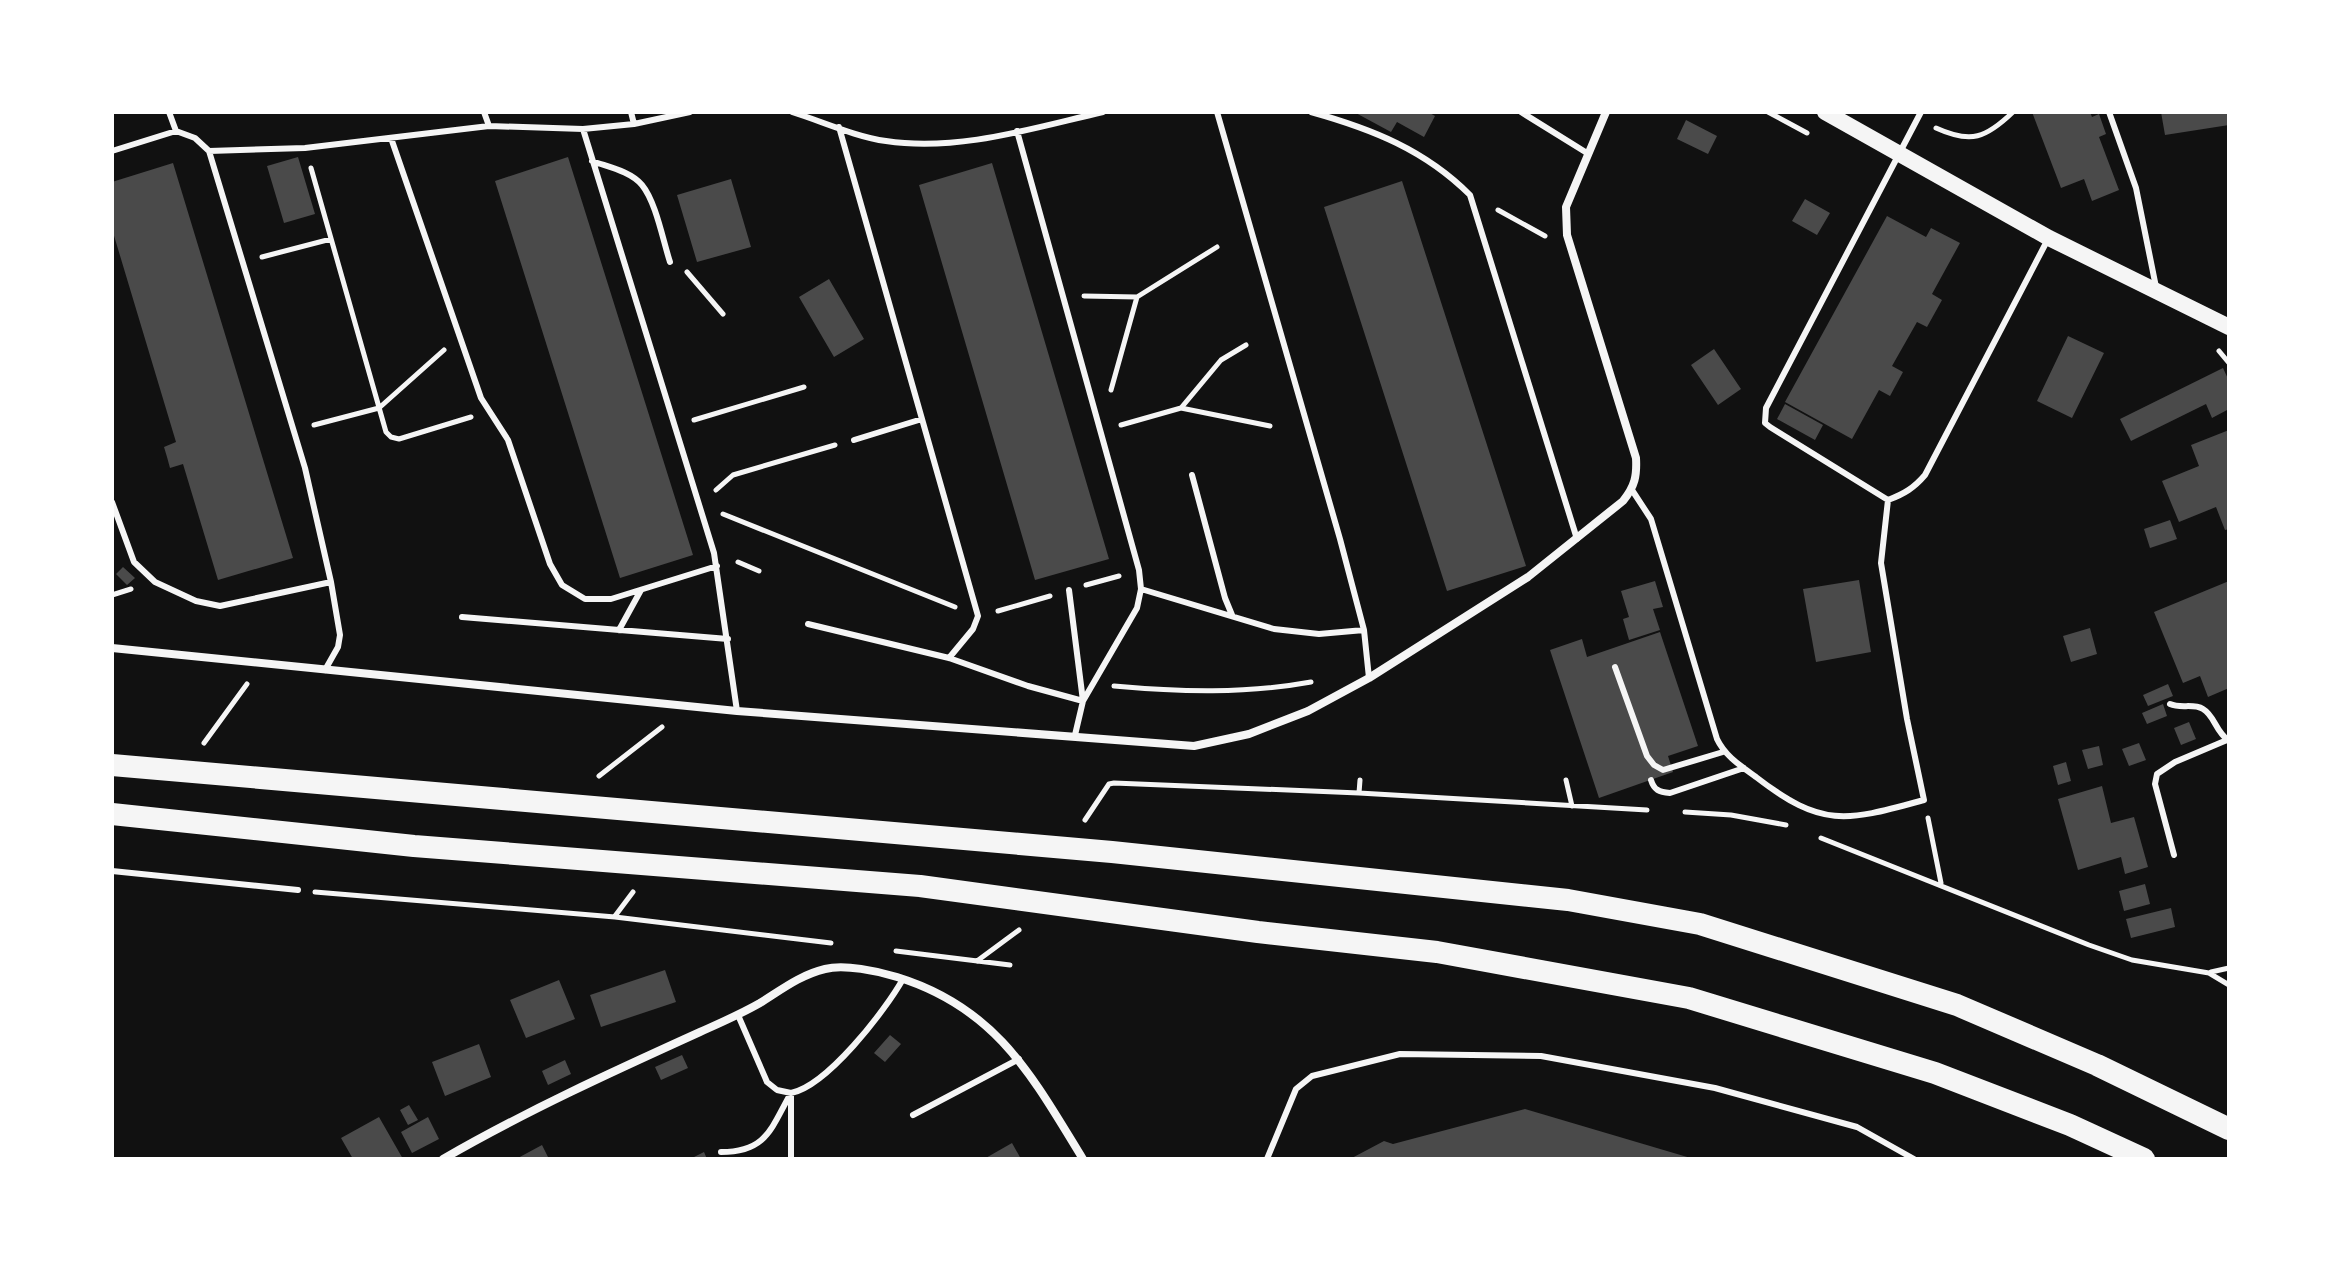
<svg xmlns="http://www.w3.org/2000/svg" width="2341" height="1271" font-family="Manrope,sans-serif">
  <rect width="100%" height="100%" fill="#111"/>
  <path fill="#4a4a4a" d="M1354 112H1428L1435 116 1424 137 1397 122 1391 132Z
    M2032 112H2090L2092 117 2099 114 2106 134 2099 137 2119 190 2092 201 2084 179 2061 188Z
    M2161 112H2229V125L2165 135Z
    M1686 120 1717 136 1708 154 1677 139Z
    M298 157 315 214 284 223 267 166Z
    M568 157 693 555 620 578 495 181Z
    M173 163 293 558 218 580 183 464 170 468 167 457 164 447 176 442 112 229V182Z
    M992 163 1109 559 1035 580 919 185Z
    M731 179 751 247 697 262 677 195Z
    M1402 181 1526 566 1447 591 1324 207Z
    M1805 199 1830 213 1817 235 1792 221Z
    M1887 216 1926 237 1931 228 1960 243 1932 294 1942 300 1927 327 1917 322 1892 366 1903 372 1890 396 1879 390 1852 439 1785 402Z
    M829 279 864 339 834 357 799 297Z
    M2068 336 2104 353 2072 418 2037 401Z
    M1714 349 1741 389 1718 405 1691 365Z
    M2223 368 2229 381V409L2212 418 2206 404 2131 441 2120 419Z
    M1785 404 1823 425 1815 440 1777 419Z
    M2229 430V529L2225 530 2216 507 2179 522 2162 481 2199 466 2191 445Z
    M2170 520 2177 539 2150 548 2144 529Z
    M123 567 135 578 127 585 116 574Z
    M1859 580 1871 652 1816 662 1803 589Z
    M1655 581 1663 607 1653 609 1660 630 1629 640 1623 619 1629 617 1621 591Z
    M2229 581V688L2208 697 2200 676 2183 683 2154 612Z
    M2090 628 2097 654 2071 662 2063 636Z
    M1660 632 1698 746 1668 756 1673 772 1599 798 1550 650 1582 639 1587 657Z
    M2168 684 2173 696 2148 706 2143 695Z
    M2163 704 2167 716 2147 724 2142 713Z
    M2189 722 2196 739 2181 745 2174 728Z
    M2139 743 2146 760 2129 766 2122 749Z
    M2099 746 2103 765 2088 769 2082 750Z
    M2066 762 2071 781 2058 785 2053 766Z
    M2102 786 2111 823 2134 817 2148 867 2125 874 2121 857 2078 870 2058 799Z
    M2145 884 2150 904 2124 911 2119 891Z
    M2171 908 2175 927 2131 938 2126 919Z
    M665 970 676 1002 601 1027 590 995Z
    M559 980 575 1019 526 1038 510 1000Z
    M890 1035 901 1044 885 1062 874 1053Z
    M479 1044 491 1077 445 1096 432 1062Z
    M682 1055 688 1068 661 1080 655 1067Z
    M565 1060 571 1074 548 1085 542 1071Z
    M409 1105 418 1120 408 1125 400 1110Z
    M1525 1109 1694 1159H1350L1384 1141 1393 1144Z
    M379 1117 403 1159H353L341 1138Z
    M428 1117 439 1139 412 1153 401 1132Z
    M1012 1143 1021 1159H984Z
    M542 1145 549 1159H516Z
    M704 1152 707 1159H690Z"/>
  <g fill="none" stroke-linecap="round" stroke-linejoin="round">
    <path stroke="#f5f5f5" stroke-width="5" d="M1768 112 1807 133
      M1936 128C1971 144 1986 138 2013 112
      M311 168 386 432 391 437 399 439 471 417
      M1498 210 1545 236
      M262 257 331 239
      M687 272 723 314
      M1084 296 1137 297 1217 247
      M2219 351 2229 363
      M1111 390 1137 297
      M1181 408 1221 360 1246 345
      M694 420 804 387
      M314 425 379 408 444 350
      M1121 425 1181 408 1270 426
      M716 490 733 475 835 445
      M723 514 955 607
      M738 562 759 571
      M1086 585 1119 576
      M112 595 131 589
      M998 611 1050 596
      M1114 686C1180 692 1245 694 1311 682
      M204 743 247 684
      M599 776 662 727
      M1566 780 1572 806
      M1359 793 1360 780
      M1685 812 1731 815 1786 825
      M1928 818 1941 883
      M1085 820 1109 784 1114 783 1359 793 1647 810
      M1821 838 2089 945 2132 960 2209 973 2229 985
      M315 892 615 917 831 943
      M615 916 633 892
      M896 951 1010 965
      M977 961 1019 930
      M2211 972 2229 968"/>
    <path stroke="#f5f5f5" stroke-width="6" d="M169 112 176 131 195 138 209 151
      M484 112 489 126
      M631 112 634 124
      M792 112C821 121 856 137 886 141 958 152 1033 128 1103 112
      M1217 112 1340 539 1364 630 1369 678
      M1311 112C1372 129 1425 150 1470 195L1577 539
      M1521 112 1587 153
      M2109 112 2136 188 2156 287
      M839 127 978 616 973 629 949 658
      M583 129 714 553 737 711
      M1017 131 1139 570 1141 589 1137 608 1083 701 1075 735
      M391 138 481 398 508 440 550 564 562 585 585 599H611L717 566
      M112 151 176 131
      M209 151 305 468 331 582 340 635 338 647 325 670
      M209 151 305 148 489 126 583 129 634 124 690 112
      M592 161C608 167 630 171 642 185 656 202 663 241 670 262
      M854 440 922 419
      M1192 475 1225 598 1232 615
      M1632 490 1651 519 1717 739C1725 756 1741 766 1756 777 1823 829 1847 821 1924 800L1907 719 1881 563 1888 500C1904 494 1914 488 1925 475L2047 241
      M1888 500 1770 427 1765 423 1766 408 1921 112
      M112 502 134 562 155 582 196 601 220 606 331 582
      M1141 589 1274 629 1319 634 1364 630
      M462 617 728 639
      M808 624 949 658 1028 686 1083 701 1069 590
      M619 630 641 590
      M1615 667 1647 756 1654 765 1663 770 1723 752
      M2170 704C2181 709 2193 703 2203 709 2215 716 2215 731 2229 741
      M1651 780C1654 790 1659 792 1670 793L1744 768
      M2174 855 2155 784 2157 774 2175 762 2227 740
      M112 871 298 890
      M913 1115 1019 1059
      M721 1152C767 1152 771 1128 791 1093L777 1090 767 1082 738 1015
      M791 1159V1093C827 1086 885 1011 903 979
      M1267 1159 1296 1089 1312 1076 1400 1054 1541 1056 1715 1088 1857 1127 1914 1159"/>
    <path stroke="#f5f5f5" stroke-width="8" d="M112 648 737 711 1194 746 1249 734 1308 711 1369 678 1528 577 1623 501C1635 486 1637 476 1636 458L1567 235 1566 207 1606 112
      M443 1159C526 1111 614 1071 700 1032 720 1023 741 1014 760 1003 781 990 800 975 825 969 844 964 878 971 897 977 997 1008 1032 1076 1083 1159"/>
    <path stroke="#f5f5f5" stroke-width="16" d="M1825 112 2049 238 2229 327"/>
    <path stroke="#f5f5f5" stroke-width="22" d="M112 765 1112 852 1568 900 1700 924 1957 1005 2097 1065 2229 1129
      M112 814 414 846 920 886 1258 932 1437 952 1689 998 1935 1073 2070 1125 2144 1159"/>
  </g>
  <rect width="2341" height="1271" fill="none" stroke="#ffffff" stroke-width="228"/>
</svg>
